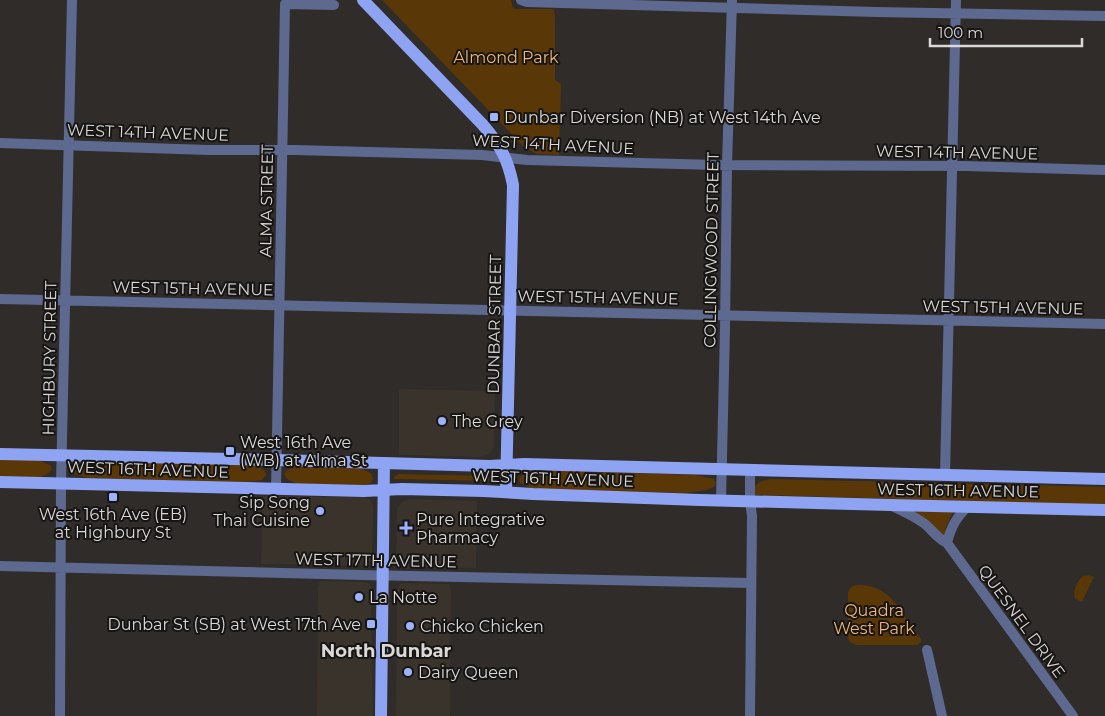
<svg xmlns="http://www.w3.org/2000/svg" width="1105" height="716" font-family="Montserrat,sans-serif">
  <rect width="100%" height="100%" fill="#2f2c29"/>
  <path fill="#3a332b" d="M399 389 490 391 495 394 494 446 492 451 488 455 481 457 399 455Z
    M262 496 363 497 368 498 371 501 373 507 372 558 371 562 364 565 261 564 263 496Z
    M410 499 477 501 476 568 413 567 409 569H404L397 565 396 563 397 509 401 503 404 501Z
    M320 581 364 582 370 584 371 589 373 716H317L318 587Z
    M403 583 449 584 451 590 450 716H396L397 590 400 584Z"/>
  <path fill="#5a3706" d="M382 0H511L513 8 516 9H552L554 10 555 17V80L561 84 559 155 537 154 524 147Z
    M0 458 35 459 50 465 52 469C43 483 15 478 0 477Z
    M84 460 255 465C260 468 266 469 266 475L262 480 245 482 88 478 73 474 70 470 72 466Z
    M301 465 358 467 371 473 373 479 371 483 364 485 297 484 287 479 284 474 287 470Z
    M538 470 696 475 714 479 716 483 714 487 706 490 685 493 534 489 520 483 519 479 522 475Z
    M399 474 489 476H499V477L494 480 488 481 394 479V477Z
    M771 479 1105 487V505L762 495H756L754 493C753 483 763 480 771 479Z
    M913 511 953 512 946 527 945 536Z
    M1089 575 1094 577 1082 602C1080 601 1077 600 1075 598 1072 593 1077 582 1081 578 1083 575 1086 576 1089 575Z
    M862 585C874 586 883 590 892 599L921 639V642L917 645H856L850 642 848 638V593C850 585 855 585 862 585Z"/>
  <g fill="none" stroke-linecap="round" stroke-linejoin="round">
    <path stroke="#5e6990" stroke-width="10" d="M521 0 527 2 876 12 1105 16
      M285 4 334 5
      M0 143 208 150H294L482 155 527 160 717 165 964 166 1105 170
      M0 299 1105 324
      M945 475 956 0
      M276 489 285 4
      M721 500 725 329 727 165 732 0
      M892 506C903 511 915 517 925 524 933 531 937 538 947 543L1073 716
      M947 543C951 527 956 518 967 507
      M0 566 362 575 750 583
      M927 650 942 716
      M60 716 61 483 72 0
      M750 716 752 516 750 501V470"/>
    <path stroke="#8fa3f3" stroke-width="12" d="M363 0 483 125C500 145 508 159 513 185L506 491
      M0 454 276 460 490 466 524 464 1105 479
      M0 482 364 491 402 489 484 491 533 494 700 500 891 505 1105 510
      M381 716 384 463"/>
  </g>
  <g fill="#9fb3fd" stroke="#161513" stroke-width="2">
    <rect x="489" y="112" width="10" height="10" rx="2.5"/>
    <circle cx="442" cy="421" r="5"/>
    <rect x="225" y="446" width="10" height="10" rx="2.5"/>
    <rect x="108" y="492" width="10" height="10" rx="2.5"/>
    <circle cx="320" cy="511" r="5"/>
    <path d="M403.5 520.5h5v5h5v5h-5v5h-5v-5h-5v-5h5z"/>
    <circle cx="359" cy="597" r="5"/>
    <rect x="366" y="619" width="10" height="10" rx="2.5"/>
    <circle cx="410" cy="626" r="5"/>
    <circle cx="408" cy="672" r="5"/>
  </g>
  <g text-anchor="middle" stroke-width="4" stroke-linejoin="round" paint-order="stroke">
    <g font-size="16" fill="#f0b672" stroke="#161513">
      <text x="506" y="63">Almond Park</text>
      <text x="874" y="616">Quadra<tspan x="874" dy="18">West Park</tspan></text>
    </g>
    <g font-size="16" fill="#dbd9d7" stroke="#161513" text-anchor="start">
      <text x="504" y="123">Dunbar Diversion (NB) at West 14th Ave</text>
      <text x="452" y="427">The Grey</text>
      <text x="240" y="448">West 16th Ave<tspan x="240" dy="18">(WB) at Alma St</tspan></text>
      <text x="310" y="508" text-anchor="end">Sip Song<tspan x="310" dy="18">Thai Cuisine</tspan></text>
      <text x="113" y="520" text-anchor="middle">West 16th Ave (EB)<tspan x="113" dy="18">at Highbury St</tspan></text>
      <text x="416" y="525">Pure Integrative<tspan x="416" dy="18">Pharmacy</tspan></text>
      <text x="369" y="603">La Notte</text>
      <text x="361" y="630" text-anchor="end">Dunbar St (SB) at West 17th Ave</text>
      <text x="420" y="632">Chicko Chicken</text>
      <text x="418" y="678">Dairy Queen</text>
    </g>
    <g font-size="16" fill="#dbd9d7" stroke="#161513">
      <text transform="translate(148 132) rotate(2)" y="6">WEST 14TH AVENUE</text>
      <text transform="translate(553 144) rotate(3)" y="6">WEST 14TH AVENUE</text>
      <text transform="translate(957 152) rotate(1)" y="6">WEST 14TH AVENUE</text>
      <text transform="translate(266 201) rotate(-89)" y="6">ALMA STREET</text>
      <text transform="translate(711 250) rotate(-89)" y="6">COLLINGWOOD STREET</text>
      <text transform="translate(193 288) rotate(1)" y="6">WEST 15TH AVENUE</text>
      <text transform="translate(598 297) rotate(1)" y="6">WEST 15TH AVENUE</text>
      <text transform="translate(1003 307) rotate(1)" y="6">WEST 15TH AVENUE</text>
      <text transform="translate(494 324) rotate(-89)" y="6">DUNBAR STREET</text>
      <text transform="translate(49 358) rotate(-89)" y="6">HIGHBURY STREET</text>
      <text transform="translate(148 469) rotate(2)" y="6">WEST 16TH AVENUE</text>
      <text transform="translate(553 478) rotate(2)" y="6">WEST 16TH AVENUE</text>
      <text transform="translate(958 490) rotate(1)" y="6">WEST 16TH AVENUE</text>
      <text transform="translate(376 560) rotate(1)" y="6">WEST 17TH AVENUE</text>
      <text transform="translate(1022 621) rotate(54)" y="6">QUESNEL DRIVE</text>
    </g>
    <g font-size="18" font-weight="bold" fill="#dbd9d7" stroke="#161513">
      <text x="386" y="657">North Dunbar</text>
    </g>
  </g>
  <path d="M930 38v8h152v-8" fill="none" stroke="#dbd9d7" stroke-width="2.5"/>
  <text x="938" y="38" font-size="15" fill="#dbd9d7" stroke="#161513" stroke-width="4" paint-order="stroke">100 m</text>
</svg>
